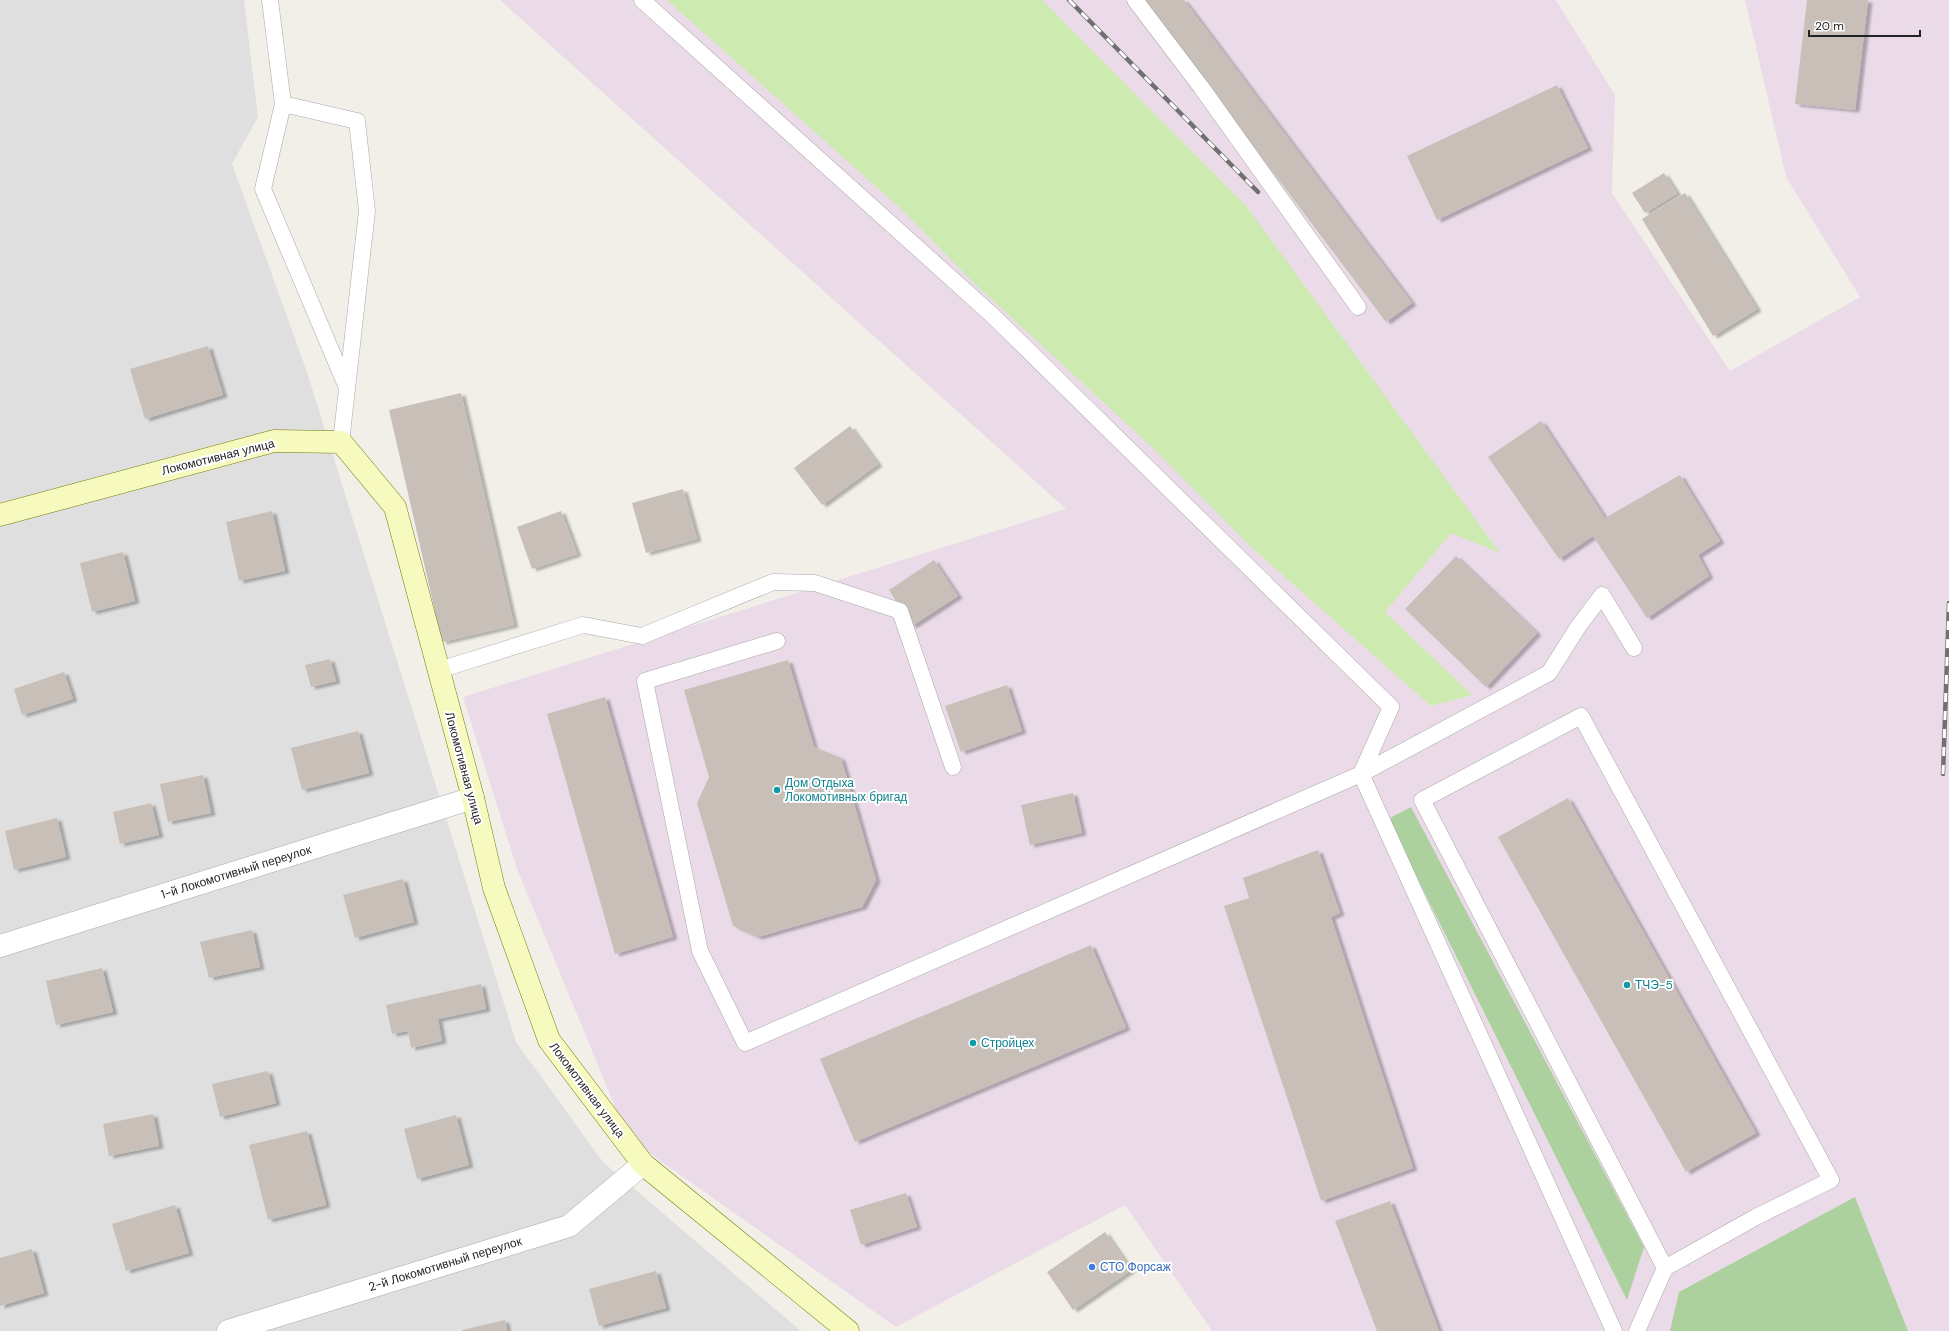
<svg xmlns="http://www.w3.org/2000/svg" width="1949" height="1331" font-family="'DM Sans',sans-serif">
  <defs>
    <filter id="shadow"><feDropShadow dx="4.5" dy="2.5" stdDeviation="1" flood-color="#0004"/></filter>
  </defs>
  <rect width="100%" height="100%" fill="#f2efe9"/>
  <path fill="#e0dfdf" d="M0 0H244L258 117 232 164 306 369 516 1042 603 1162 801 1331H0Z"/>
  <path fill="#ebdbe8" d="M500 0H1556L1615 95 1612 193 1730 371 1860 297 1786 177 1745 0H1949V1331H1212L1125 1205 896 1327 628 1138 517 869 463 697 1066 509Z"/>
  <path fill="#cdebb0" d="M667 0H1042L1247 207 1500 553 1451 533 1385 612 1472 695 1431 706 1250 546 1154 449 974 283 901 209Z"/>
  <path fill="#add19e" d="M1411 807 1644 1247 1627 1300 1388 819Z
    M1855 1197 1908 1331H1670L1679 1292Z"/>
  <path fill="#c7bfb8" filter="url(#shadow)" d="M1143 0H1184L1412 303 1386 322Z
    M1807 0H1868L1855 110 1795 104Z
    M1557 85 1588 148 1437 220 1407 156Z
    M1664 173 1677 193 1645 213 1632 193Z
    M1685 193 1757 309 1713 336 1642 219Z
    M208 346 223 395 145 419 130 369Z
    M461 393 514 625 442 642 389 410Z
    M1541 421 1605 518 1680 475 1720 541 1698 555 1709 576 1647 618 1593 536 1559 559 1488 457Z
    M850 426 878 464 822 505 794 468Z
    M683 489 697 539 646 553 632 503Z
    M272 511 285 571 239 581 226 522Z
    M561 511 577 554 532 569 517 527Z
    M123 552 135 601 92 612 80 563Z
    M1456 556 1537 633 1486 687 1405 609Z
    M934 560 958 596 912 626 889 590Z
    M330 659 336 681 311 687 305 665Z
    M788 660 814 747 841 758 876 880 862 907 758 937 733 926 697 803 709 777 684 690Z
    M64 672 73 699 22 715 14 689Z
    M1007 685 1022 731 961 752 945 706Z
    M605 697 673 937 615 954 547 714Z
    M358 731 369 773 302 790 291 748Z
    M203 775 211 813 168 822 160 784Z
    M1073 793 1082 833 1030 845 1021 805Z
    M1568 798 1756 1133 1686 1172 1498 837Z
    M151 803 159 835 120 844 113 812Z
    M57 818 66 857 14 870 5 831Z
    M1318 850 1340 913 1331 917 1413 1168 1321 1201 1224 906 1249 898 1243 878Z
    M403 879 414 922 355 938 343 895Z
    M252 930 260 967 209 978 200 942Z
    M1091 945 1126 1028 855 1142 820 1059Z
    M102 968 113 1012 56 1025 46 981Z
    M481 984 486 1009 438 1019 442 1041 411 1048 408 1031 392 1034 386 1005Z
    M268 1071 276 1103 220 1117 212 1084Z
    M153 1114 159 1146 109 1156 103 1124Z
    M456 1115 469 1165 417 1179 404 1129Z
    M307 1131 326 1205 268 1220 249 1145Z
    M906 1193 917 1227 861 1245 850 1210Z
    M1390 1201 1439 1331H1377L1335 1221Z
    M175 1205 189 1253 126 1271 112 1224Z
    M1105 1232 1131 1270 1073 1310 1047 1272Z
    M32 1249 44 1293 0 1306V1258Z
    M656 1271 666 1308 599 1326 589 1289Z
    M505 1320 507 1331H462V1330Z"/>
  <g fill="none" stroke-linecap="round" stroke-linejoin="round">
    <g stroke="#a9a9a9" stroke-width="17">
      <path id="lane" d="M270 0 283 104
        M642 0 992 315 1391 707 1361 774
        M1135 0 1201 87 1358 307
        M341 442 367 211 357 121 283 104 263 189 347 388
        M777 641 645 681 700 951 745 1043 1361 774 1614 1331
        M439 670 583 625 642 636 773 582 815 583 900 611 953 767
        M1361 774 1549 673 1578 627 1602 595 1634 648
        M1637 1331 1665 1268 1422 800 1581 716 1831 1180 1756 1217 1665 1268"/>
    </g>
    <g stroke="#a9a9a9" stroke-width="23">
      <path id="street" d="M0 946 473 798
        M228 1331 569 1226 643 1164"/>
    </g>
    <g stroke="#707d05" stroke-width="23">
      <path id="secondary" d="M0 515 274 441 341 442 395 507 473 798 494 888 549 1040 643 1164 848 1331"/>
    </g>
    <use href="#lane" stroke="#fff" stroke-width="16"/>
    <use href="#street" stroke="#fff" stroke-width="22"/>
    <use href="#secondary" stroke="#f7fabf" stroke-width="22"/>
    <g stroke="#707070" stroke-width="4.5">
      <path id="rail" d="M1069 0 1258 192
        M1943 774 1949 603"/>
    </g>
    <use href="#rail" stroke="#fff" stroke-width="3" stroke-dasharray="9" stroke-linecap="butt"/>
  </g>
  <g fill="#0f9aa8" stroke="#fff" stroke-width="1.5">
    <circle cx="777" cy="790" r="4"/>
    <circle cx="1627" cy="985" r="4"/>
    <circle cx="973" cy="1043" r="4"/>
  </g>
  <circle fill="#3f7fe0" stroke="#fff" stroke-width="1.5" cx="1092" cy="1267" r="4"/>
  <g text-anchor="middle" stroke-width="4" stroke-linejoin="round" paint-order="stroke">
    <g font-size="12" fill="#222" stroke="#fff">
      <text transform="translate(218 457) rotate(-14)" y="4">Локомотивная улица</text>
      <text transform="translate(464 768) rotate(75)" y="4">Локомотивная улица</text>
      <text transform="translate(236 872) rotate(-17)" y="4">1-й Локомотивный переулок</text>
      <text transform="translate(587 1090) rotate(53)" y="4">Локомотивная улица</text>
      <text transform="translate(445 1264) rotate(-17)" y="4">2-й Локомотивный переулок</text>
    </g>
    <g font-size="12" fill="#0d838f" stroke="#fff" text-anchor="start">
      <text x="785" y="787">Дом Отдыха<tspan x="785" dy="14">Локомотивных бригад</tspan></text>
      <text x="1635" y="989">ТЧЭ-5</text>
      <text x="981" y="1047">Стройцех</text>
    </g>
    <g font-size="12" fill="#366cbe" stroke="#fff" text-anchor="start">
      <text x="1100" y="1271">СТО Форсаж</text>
    </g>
  </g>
  <path d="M1809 30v6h111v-6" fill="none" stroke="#222222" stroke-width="2"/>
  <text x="1815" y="30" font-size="12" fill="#222222" stroke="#ffffff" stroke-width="3" paint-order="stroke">20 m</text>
</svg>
